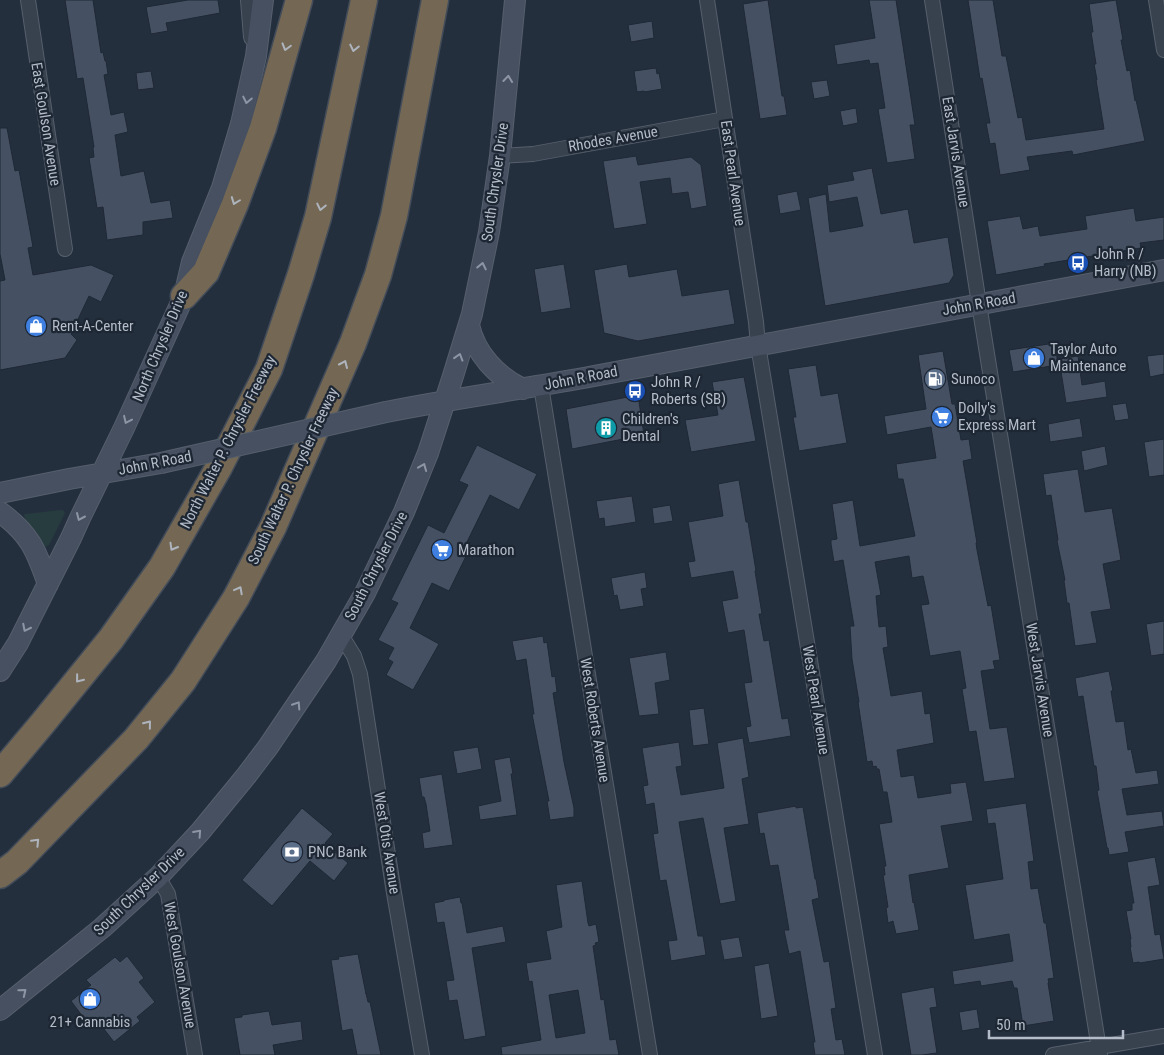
<svg xmlns="http://www.w3.org/2000/svg" width="1164" height="1055" font-family="'Roboto Condensed',sans-serif">
  <rect width="100%" height="100%" fill="#242f3e"/>
  <path fill="#263c3f" d="M61 510H63L65 513 49 545 45 547 36 531 25 519 24 515 25 514Z"/>
  <path fill="#455162" stroke="#1f2835" fill-rule="evenodd" d="M65 0H93L101 53 103 52 105 61H106L108 74 104 75 111 115 124 112 128 132 115 135 121 176 144 171 151 203 170 200 173 218 143 222V235L107 240 103 207 97 208 89 158 94 157 93 148 94 147 83 78 77 79Z
    M188 0H218L220 13 166 23 168 31 151 34 146 7Z
    M768 0 782 96H784L787 115 760 119 743 4Z
    M869 0H896L915 125H910L915 159 887 163 878 109 885 108 878 63 870 64 869 60 837 65 834 45 875 38Z
    M968 0H993L1002 56H1006L1018 118 1022 117 1026 140 1104 129 1096 80H1097L1094 64H1096L1091 32H1093L1089 4 1116 0 1123 40H1121L1127 71 1130 70 1135 101 1136 100 1145 141 1073 155 1072 151 1027 157 1030 170 1000 175 995 143 990 144 986 123H990L982 78 980 79Z
    M652 21 654 38 631 42 628 25Z
    M656 68 657 74 659 73 662 89 644 92V91L637 92 634 71Z
    M151 71 154 88 138 90 136 73Z
    M827 80 830 96 814 99 811 82Z
    M856 108 858 123 843 126 840 111Z
    M0 128H7L15 171 19 170 33 247 28 248 33 275 91 265 114 275 101 302 89 296 71 334 77 340 65 358 0 370V281L5 280 0 254Z
    M636 156 638 165 691 157 701 165 707 206 691 209 688 192 672 194 670 178 640 182 647 224 614 229 603 161Z
    M872 168 881 214 908 209 914 243 948 237 954 275 949 283 825 306 808 198 826 194 830 232 863 226 857 197 829 202 827 185 854 180 852 172Z
    M797 191 801 210 780 214 777 195Z
    M1134 208 1136 221 1164 217V240L1140 243 1141 248 1044 264 1045 266 996 275 987 221 1020 216 1023 229 1038 226 1040 236 1087 229 1085 216Z
    M564 264 571 308 541 313 534 269Z
    M627 264 629 277 677 269 682 296 729 289 735 324 638 341 604 333 594 270Z
    M1055 343 1058 365 1013 372 1009 350Z
    M943 351 952 404H955L961 440 969 439 972 459 963 461 977 543H976L977 550 988 606 991 605 1000 660 993 661 995 669 981 671 990 729 1007 727 1015 778 984 782 976 731 969 732 962 689 966 688 960 651 930 656 921 605 929 604 923 576 912 578 909 556 875 562 881 595 876 596 879 627 886 626 888 647 883 648 891 696 922 691 925 714 930 713 934 743 897 750 901 777 914 775 918 798 951 793 950 784 966 782 973 821 941 826 949 868 909 875 913 903 914 902 919 930 896 934 893 921 888 923 886 908 888 907 883 875H885L884 866H886L879 824 892 822 887 792H883L879 769H877L876 766 873 767 872 761 867 762 858 702H859L852 659 850 626H854L843 560 834 562 831 544V540L837 539 832 504 853 500 860 546 915 536 903 479H898L896 464 936 458 931 427 887 435 884 416 926 409 918 355Z
    M1164 354V374L1150 377 1147 356Z
    M1078 356 1082 385 1105 381 1107 397 1066 403 1059 359Z
    M816 365 821 396 838 393 847 443 799 451 793 417H796L788 369Z
    M744 377 756 441 691 452 685 420 718 415 712 382Z
    M638 395 644 435 572 449 566 409Z
    M1126 403 1129 419 1115 421 1112 405Z
    M1080 418 1083 437 1050 442 1048 424Z
    M1164 439V475L1149 477 1144 442Z
    M477 445 537 474 519 510 490 495 466 544 471 546 449 591 432 583 410 628 439 644 413 690 386 675 393 662 388 659 394 648 378 640 398 603 391 600 428 525 444 533 468 485 459 481Z
    M1105 446 1108 465 1084 471 1081 451Z
    M1078 469 1085 512 1112 508 1121 560 1103 564 1111 609 1091 612 1097 643 1075 646 1069 603H1067L1064 581 1065 580 1057 541 1058 540 1051 495 1046 496 1043 474Z
    M739 480 746 522H748L756 571H755L762 614H759L764 641 769 640 782 719 788 718 791 736 749 743 746 727 751 726 744 683 752 682 744 630 728 633 722 601 738 598 733 571 691 578 688 562 695 561 688 522 723 516 718 484Z
    M632 496 636 522 605 527 604 518 599 519 596 501Z
    M670 505 673 521 654 524 652 508Z
    M645 572 647 588 641 589 644 606 620 610 617 595 614 596 611 578Z
    M1164 621V654L1151 656 1146 624Z
    M543 636 544 643 547 642 552 677 555 676 557 692 553 693 564 762 574 808V817L550 820 547 801H549L532 714H534L526 659 516 661 512 641Z
    M666 652 670 680 655 683 659 714 639 716 629 658Z
    M1109 671 1113 691H1111L1116 722 1124 721 1128 750 1131 749 1136 773 1157 770 1159 784 1122 789 1127 815 1162 811 1164 826 1125 832 1129 852 1109 855 1108 848H1107L1097 791 1099 790 1096 766H1094L1083 696 1078 697 1075 678Z
    M704 708 709 744 693 746 689 710Z
    M743 738 749 777 742 779 749 824 724 828 736 901 720 904 703 818 679 822 698 936H703L706 955 671 961 668 941 677 940 666 880 660 881 653 834 658 833 654 803 646 805 643 786 648 785 642 748 679 742 682 766 676 767 681 795 724 788 717 743Z
    M478 747 482 769 457 774 453 751Z
    M510 757 513 774H511L517 815 480 820 478 806 501 801 494 760Z
    M442 774 453 845 424 849 422 833 430 831 426 804 424 797H422L419 778Z
    M1026 803 1034 861 1028 862 1031 889 1038 888 1044 923H1046L1054 978 1048 979 1049 983H1048L1054 1021 1023 1026 1017 988H1014L1012 981 981 986 980 981 954 985 952 971 1013 961 1009 934 974 940 965 885 1003 879 995 823 988 824 986 809Z
    M796 806V808L803 807 815 879H816L819 898 812 900 824 962 829 961 836 1008 831 1009 836 1040 842 1039 845 1055H815L813 1042H815L800 951 789 954 784 930H789L778 865 770 866 764 833 760 834 757 813Z
    M302 808 333 834 325 843 348 863 334 881 310 861 272 906 242 880Z
    M1155 857 1160 885 1148 887 1155 935 1160 934 1164 959 1140 963 1139 962 1133 963 1130 947H1131L1130 939H1131L1126 911 1132 910V903H1134L1127 862Z
    M582 881 588 923 589 926 596 924 599 942 595 943 596 945 593 946 601 1000 604 999 610 1040 616 1039 619 1055H502L501 1047 541 1040 532 981 529 982 526 963 551 959 546 931 562 927 556 885ZM578 990 585 1033 556 1038 549 995Z
    M460 897 461 903H462L467 933 503 926 506 942 472 948 486 1036 464 1040 457 1000 449 1001 446 981 454 980 444 922 437 923 434 903 444 901V900Z
    M739 937 743 957 724 960 720 940Z
    M358 954 366 994V993L368 1002H370L381 1055H357L352 1029 342 1031 331 960 339 959 338 957Z
    M127 956 144 978 139 982 155 1002 137 1017 140 1021 114 1042 100 1024 98 1025 91 1017 86 1021 71 1001 91 985 86 980 115 957 120 962Z
    M769 963 778 1016 761 1019 754 966Z
    M934 987 937 1007 930 1008 937 1053 922 1055H911L901 993Z
    M977 1009 980 1028 962 1031 959 1012Z
    M269 1011 272 1025 301 1021 303 1040 273 1045 275 1055H240L234 1018 242 1017V1015Z"/>
  <g fill="none" stroke-linecap="round" stroke-linejoin="round">
    <g stroke="#565f6c" stroke-width="16">
      <path id="minor" d="M28 0 65 249
        M707 0 756 322 758 345 875 1055
        M932 0 979 304 1100 1055
        M1156 0 1164 50
        M500 156 533 154 725 119
        M541 386 650 1055
        M341 635 354 656 360 674 394 893 422 1055
        M158 877 168 894 195 1055
        M1053 1055 1164 1036"/>
    </g>
    <g stroke="#565f6c" stroke-width="20">
      <path id="tertiary" d="M250 0 253 37"/>
    </g>
    <g stroke="#565f6c" stroke-width="22">
      <path id="secondary" d="M469 325C475 353 497 377 523 389
        M386 412C455 398 525 389 594 376L1164 270
        M0 493 69 479 161 463
        M0 512C30 534 36 550 48 584
        M0 671 18 643 71 538 80 518 124 428 184 296 192 262 222 188 241 124 256 56 263 0
        M0 1010 102 928 158 877 200 832 246 776 268 747 326 661 365 593 404 512 428 453 453 376 472 314 489 232 500 156 515 0"/>
    </g>
    <g stroke="#434c59" stroke-width="29">
      <path id="motorway" d="M184 296 206 272 235 204 263 128 299 0
        M0 774 42 724 111 639 162 567 219 467 269 369 301 274 318 217 364 0
        M0 875 17 862 136 739 183 681 236 598 273 527 353 343 378 275 394 216 435 0"/>
    </g>
    <use href="#minor" stroke="#38414e" stroke-width="14"/>
    <use href="#tertiary" stroke="#38414e" stroke-width="18"/>
    <use href="#secondary" stroke="#465061" stroke-width="20"/>
    <use href="#motorway" stroke="#746855" stroke-width="26"/>
    <g stroke="#565f6c" stroke-width="22" stroke-linecap="butt">
      <path id="secondary-bridge" d="M161 463 386 412"/>
    </g>
    <use href="#secondary-bridge" stroke="#465061" stroke-width="20"/>
  </g>
  <defs><path id="oneway-chevron" d="M-2-3.5L2.5 0L-2 3.5" fill="none" stroke-width="1.6" stroke-linecap="round" stroke-linejoin="round" transform="scale(1.25)"/></defs>
  <g stroke="#aeb4bd">
    <use href="#oneway-chevron" transform="translate(286 47) rotate(106)"/>
    <use href="#oneway-chevron" transform="translate(354 48) rotate(102)"/>
    <use href="#oneway-chevron" transform="translate(235 201) rotate(111)"/>
    <use href="#oneway-chevron" transform="translate(321 207) rotate(102)"/>
    <use href="#oneway-chevron" transform="translate(344 364) rotate(-66)"/>
    <use href="#oneway-chevron" transform="translate(173 547) rotate(120)"/>
    <use href="#oneway-chevron" transform="translate(239 590) rotate(-62)"/>
    <use href="#oneway-chevron" transform="translate(79 679) rotate(129)"/>
    <use href="#oneway-chevron" transform="translate(148 724) rotate(-51)"/>
    <use href="#oneway-chevron" transform="translate(36 842) rotate(-46)"/>
  </g>
  <g stroke="#8e96a5">
    <use href="#oneway-chevron" transform="translate(508 79) rotate(-84)"/>
    <use href="#oneway-chevron" transform="translate(247 100) rotate(102)"/>
    <use href="#oneway-chevron" transform="translate(482 266) rotate(-78)"/>
    <use href="#oneway-chevron" transform="translate(459 357) rotate(-73)"/>
    <use href="#oneway-chevron" transform="translate(127 420) rotate(115)"/>
    <use href="#oneway-chevron" transform="translate(423 467) rotate(-68)"/>
    <use href="#oneway-chevron" transform="translate(80 517) rotate(114)"/>
    <use href="#oneway-chevron" transform="translate(26 628) rotate(117)"/>
    <use href="#oneway-chevron" transform="translate(297 705) rotate(-57)"/>
    <use href="#oneway-chevron" transform="translate(198 833) rotate(-48)"/>
    <use href="#oneway-chevron" transform="translate(23 992) rotate(-39)"/>
  </g>
  <defs>
    <g id="bus-disc" transform="scale(1.125)"><circle r="9.5" fill="#1a4fb4" stroke="#1d2633"/><path d="M-5-6H5V4H4V6H2V4H-2V6H-4V4H-5ZM-3.5-4V0h7V-4ZM-3.5 1.2v1.5H-2V1.2ZM2 1.2v1.5H3.5V1.2Z" fill="#fff"/></g>
    <g id="shop-disc" transform="scale(1.125)"><circle r="9.5" fill="#3f7fe0" stroke="#1d2633"/><path d="M-5-2.5h2.3a2.7 3.5 0 0 1 5.4 0H5L5.5 6h-11ZM-1.5-2.5h3a1.5 2.3 0 0 0-3 0Z" fill="#fff"/></g>
    <g id="fuel-disc" transform="scale(1.125)"><circle r="9.5" fill="#5c6f8a" stroke="#1d2633"/><path d="M-5.5-6h7V0h2V4h1.3V-2.5L3-4.5l.8-.8L6-3V5H2.5V1h-1V6h-7ZM-4.2-4.7v3.2H.2V-4.7Z" fill="#fff"/></g>
    <g id="supermarket-disc" transform="scale(1.125)"><circle r="9.5" fill="#3f7fe0" stroke="#1d2633"/><path d="M-6-5.5h2.5l.6 2H6L4.5 2H-2.5L-4.4-4H-6ZM-1.5 3.2a1.3 1.3 0 1 0 .1 0ZM3 3.2a1.3 1.3 0 1 0 .1 0Z" fill="#fff"/></g>
    <g id="building-disc" transform="scale(1.125)"><circle r="9.5" fill="#0f9aa8" stroke="#1d2633"/><path d="M-4-6H4V6H1V3H-1V6H-4ZM-2.5-4.3h1.7v1.8h-1.7ZM.8-4.3h1.7v1.8H.8ZM-2.5-1h1.7V.8h-1.7ZM.8-1h1.7V.8H.8Z" fill="#fff"/></g>
    <g id="bank-disc" transform="scale(1.125)"><circle r="9.5" fill="#5c6f8a" stroke="#1d2633"/><path d="M-6-4H6V4H-6ZM0-2.3a2.3 2.3 0 1 0 0 4.6a2.3 2.3 0 1 0 0-4.6Z" fill="#fff"/></g>
  </defs>
  <g fill-rule="evenodd">
    <use href="#bus-disc" x="1078" y="263"/>
    <use href="#shop-disc" x="36" y="326"/>
    <use href="#shop-disc" x="1034" y="358"/>
    <use href="#fuel-disc" x="935" y="379"/>
    <use href="#bus-disc" x="635" y="391"/>
    <use href="#supermarket-disc" x="942" y="417"/>
    <use href="#building-disc" x="606" y="428"/>
    <use href="#supermarket-disc" x="442" y="550"/>
    <use href="#bank-disc" x="292" y="852"/>
    <use href="#shop-disc" x="90" y="999"/>
  </g>
  <g text-anchor="middle" stroke-width="4.5" stroke-linejoin="round" paint-order="stroke">
    <g font-size="15" fill="#b4bcc9" stroke="#1d2633">
      <text transform="translate(46 124) rotate(81)" y="5">East Goulson Avenue</text>
      <text transform="translate(613 139) rotate(-10)" y="5">Rhodes Avenue</text>
      <text transform="translate(956 152) rotate(81)" y="5">East Jarvis Avenue</text>
      <text transform="translate(733 173) rotate(82)" y="5">East Pearl Avenue</text>
      <text transform="translate(495 182) rotate(-82)" y="5">South Chrysler Drive</text>
      <text transform="translate(979 304) rotate(-10)" y="5">John R Road</text>
      <text transform="translate(160 346) rotate(-67)" y="5">North Chrysler Drive</text>
      <text transform="translate(581 378) rotate(-11)" y="5">John R Road</text>
      <text transform="translate(228 442) rotate(-63)" y="5">North Walter P. Chrysler Freeway</text>
      <text transform="translate(155 463) rotate(-11)" y="5">John R Road</text>
      <text transform="translate(293 476) rotate(-65)" y="5">South Walter P. Chrysler Freeway</text>
      <text transform="translate(376 566) rotate(-63)" y="5">South Chrysler Drive</text>
      <text transform="translate(1040 680) rotate(81)" y="5">West Jarvis Avenue</text>
      <text transform="translate(816 700) rotate(81)" y="5">West Pearl Avenue</text>
      <text transform="translate(595 720) rotate(81)" y="5">West Roberts Avenue</text>
      <text transform="translate(387 843) rotate(81)" y="5">West Otis Avenue</text>
      <text transform="translate(139 891) rotate(-44)" y="5">South Chrysler Drive</text>
      <text transform="translate(180 965) rotate(80)" y="5">West Goulson Avenue</text>
    </g>
    <g font-size="15" fill="#b4bcc9" stroke="#1d2633" text-anchor="start">
      <text x="1094" y="259">John R /<tspan x="1094" dy="17">Harry (NB)</tspan></text>
      <text x="52" y="331">Rent-A-Center</text>
      <text x="1050" y="354">Taylor Auto<tspan x="1050" dy="17">Maintenance</tspan></text>
      <text x="951" y="384">Sunoco</text>
      <text x="651" y="387">John R /<tspan x="651" dy="17">Roberts (SB)</tspan></text>
      <text x="958" y="413">Dolly's<tspan x="958" dy="17">Express Mart</tspan></text>
      <text x="622" y="424">Children's<tspan x="622" dy="17">Dental</tspan></text>
      <text x="458" y="555">Marathon</text>
      <text x="308" y="857">PNC Bank</text>
      <text x="90" y="1027" text-anchor="middle">21+ Cannabis</text>
    </g>
  </g>
  <path d="M989 1030v8h134v-8" fill="none" stroke="#b4bcc9" stroke-width="2.5"/>
  <text x="996" y="1030" font-size="15" fill="#b4bcc9" stroke="#1d2633" stroke-width="4" paint-order="stroke">50 m</text>
</svg>
